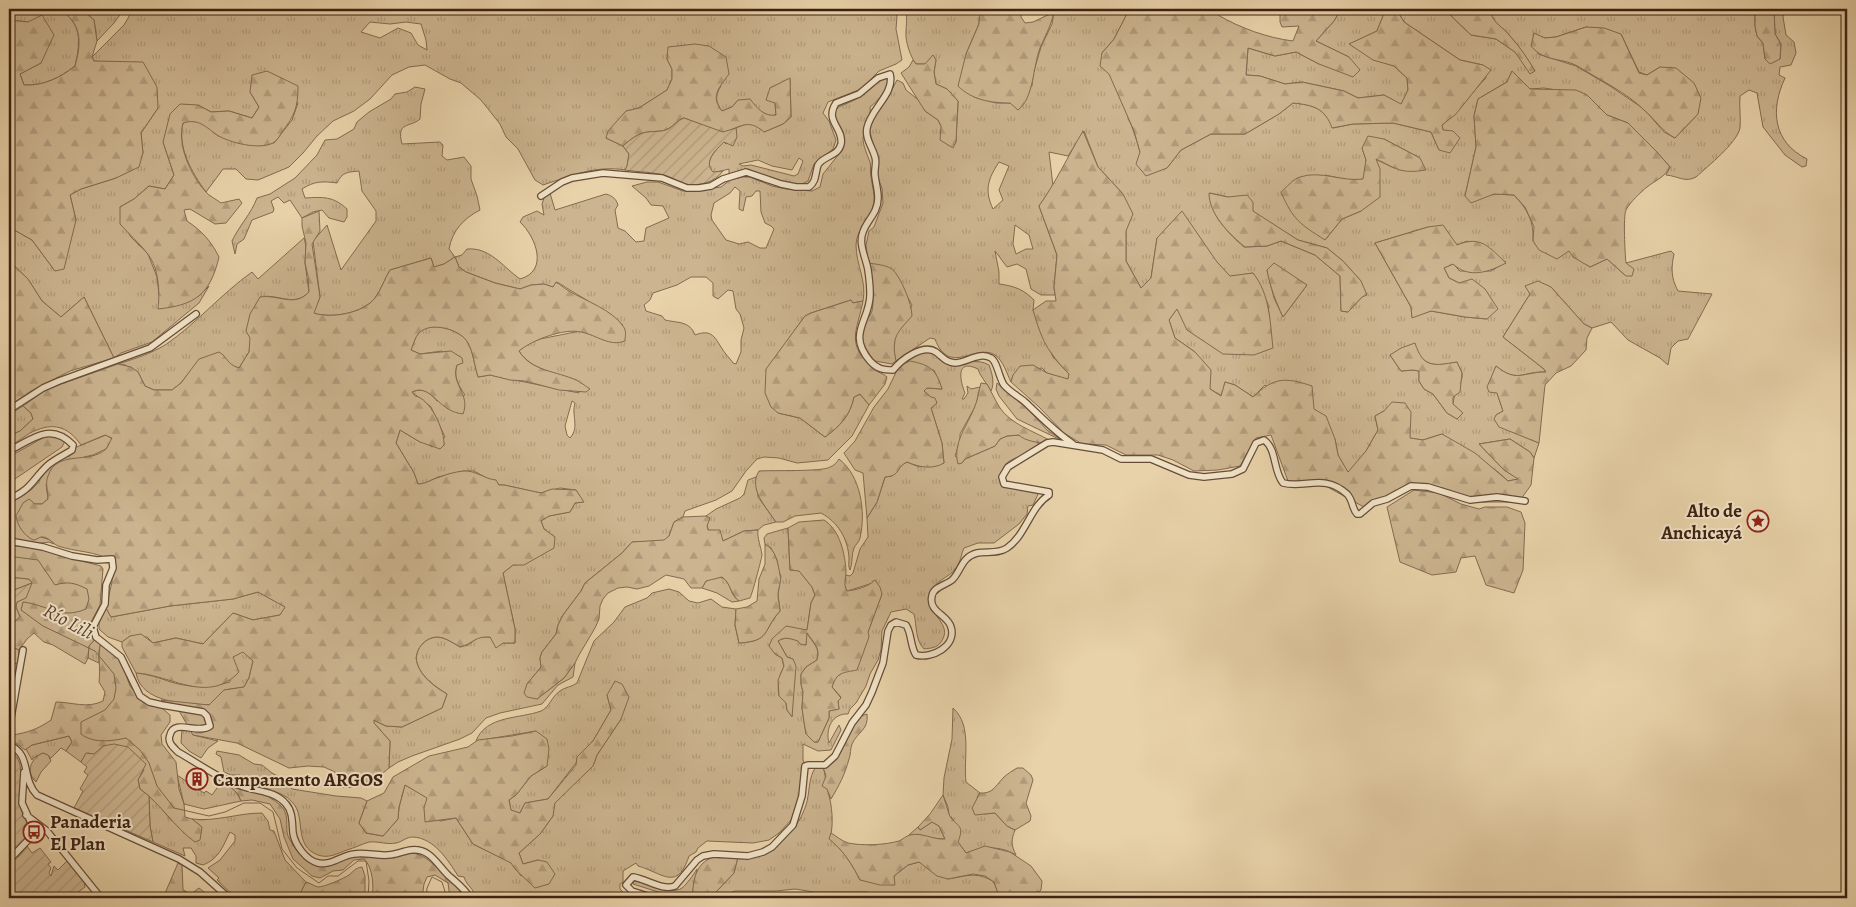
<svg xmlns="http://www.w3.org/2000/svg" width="1856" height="907" font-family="Alegreya,serif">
  <defs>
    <pattern id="grass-tufts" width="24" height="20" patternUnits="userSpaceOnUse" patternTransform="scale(1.25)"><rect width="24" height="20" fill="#cbb48f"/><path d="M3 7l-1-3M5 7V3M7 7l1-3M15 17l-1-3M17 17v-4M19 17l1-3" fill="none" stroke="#af9a7a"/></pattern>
    <pattern id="forest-firs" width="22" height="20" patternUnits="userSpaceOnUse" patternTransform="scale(1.25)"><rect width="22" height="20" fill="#cbb48f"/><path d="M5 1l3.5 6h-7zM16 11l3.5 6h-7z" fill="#af9a7a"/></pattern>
    <pattern id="garden-furrows" width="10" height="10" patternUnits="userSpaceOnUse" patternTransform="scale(1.25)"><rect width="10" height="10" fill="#cbb48f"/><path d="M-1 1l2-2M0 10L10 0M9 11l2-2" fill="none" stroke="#af9a7a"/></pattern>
  </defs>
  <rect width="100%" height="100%" fill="#e8d2a9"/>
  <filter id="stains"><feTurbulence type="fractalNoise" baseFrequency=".004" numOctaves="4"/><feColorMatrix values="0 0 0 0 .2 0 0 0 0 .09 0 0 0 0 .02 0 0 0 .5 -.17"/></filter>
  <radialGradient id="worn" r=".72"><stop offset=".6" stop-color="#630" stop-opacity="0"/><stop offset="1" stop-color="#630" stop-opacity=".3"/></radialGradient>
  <path fill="url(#grass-tufts)" stroke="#846a50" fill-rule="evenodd" d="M9 9H67V15C83 29 79 48 75 66 59 78 44 86 24 85L20 74 41 63 28 22 9 20Z
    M88 9H124L114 23 97 41 94 20 87 14Z
    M138 9H890L894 10 897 16 896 29 902 60 896 64 879 71 861 89 828 102 823 113 829 121 836 140 833 149 814 164 808 181 802 184 793 185 741 172 729 174V169L713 173C703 161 716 150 724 142L726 144 736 137V128L748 123 758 126 764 132 783 124 791 117 790 79 770 88 775 103 776 115 770 116 738 100 732 107 722 111C715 101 715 96 721 86L667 59 672 69V79L667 90 639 108 626 111 606 138 623 146 629 154 627 167 625 170C596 165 570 176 543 185L535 180 518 149 506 137 500 124 481 100 461 83 450 79 425 65 409 67 392 75 370 99 354 111 333 121 317 136 303 153 289 167 258 180 246 179 236 169H223L206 192C192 173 177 147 183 123L190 120 205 124 218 136 274 143 292 120 298 103 250 92 259 107 252 118 229 111 211 112 198 105 163 142 174 175 165 189 149 186 134 199 120 207 130 236 148 254 157 277 159 295 199 296 209 286 199 303 152 342 121 353 114 358 84 297 61 317 42 301 28 279 9 261V227L32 240 55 271 76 220 70 195 81 189 116 178 143 153 141 133 158 108 105 62 94 61 92 57 124 25 131 13ZM370 22 390 24 406 22 421 24 426 40 427 50 418 45 411 33 398 28 380 38 361 32ZM799 158 803 161 798 174 794 176 751 165 743 166 739 164 758 160 772 166 792 170Z
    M905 9H980L979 24 966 54 974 97 996 103H1010L1032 86 1033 74 1041 47 1052 24 1054 12 1058 9H1071L1076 14 1081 12 1082 9 1129 10 1114 39 1102 53C1114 87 1131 118 1140 152L1167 168 1181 150 1211 134H1245L1279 114 1293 103C1313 105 1325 108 1333 128L1353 124 1393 123 1431 132 1439 150 1443 130 1442 125C1460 111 1470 94 1486 78L1483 65 1460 60 1404 22 1396 9H1444L1471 35 1496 39 1515 52 1535 71C1527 59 1520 47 1510 36 1502 26 1495 25 1490 12L1480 9H1755V26L1757 36 1763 43 1765 59H1780L1781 44 1775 34 1774 9H1785L1783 17 1786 35 1794 42 1796 53 1791 65 1780 67 1779 75 1785 78C1770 110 1773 142 1807 159L1806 166 1802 167 1785 155 1763 127 1757 93 1749 90 1740 96C1739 107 1741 118 1740 128 1737 143 1708 166 1696 177 1685 183 1678 176 1666 175L1670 167 1656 151 1628 123 1607 115 1587 95 1544 88 1530 89 1512 71 1507 82 1478 99 1474 116 1476 147 1465 196 1494 194 1514 195C1528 210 1534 221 1533 241L1569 251 1590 267 1607 259 1626 276V263L1671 251 1674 254C1671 268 1671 278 1678 291L1712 294 1688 339 1678 341 1671 348 1668 365 1660 358 1628 340 1611 322 1592 328 1584 324 1551 287 1526 286 1530 294 1503 337 1544 369 1546 372C1522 371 1518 384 1496 366L1497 393 1503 411 1496 415 1499 426 1539 443 1534 458 1530 452 1510 439 1479 444 1504 470 1519 479 1508 481 1498 472 1442 434 1423 440 1409 438 1384 411 1375 416 1378 430 1366 451 1348 473 1338 455 1335 439 1265 385 1253 397 1235 385 1225 382 1222 396 1210 389 1195 352 1175 338 1169 320 1177 308 1272 348 1268 304 1253 273 1230 277 1217 262 1157 238 1151 278 1141 288 1126 261V231L1123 194 1098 167 1084 131 1068 156 1049 152 1053 186 1039 206 1057 255 1054 287 1055 295H1041L1031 289 1026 269 1017 264 1007 267 995 251 999 272V284C1014 286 1023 289 1034 300L1033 310 1053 357 1069 374 1068 380 1047 373 1042 368 1013 375 1011 382C1007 374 1003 360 995 355 976 343 949 377 935 339L930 338 896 361 894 352 895 336 901 328 912 305 891 269 868 263 866 245 869 231 874 227 883 203 882 188 877 176V155L869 138V130L876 114 886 101 897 80 903 83 906 90 921 102 925 111 938 120 941 126 956 142C956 128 958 115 958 101L947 89 936 84 934 72 936 60 933 56 925 64H916C911 58 905 41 906 33 906 24 908 17 905 9ZM1586 27 1621 34 1639 72 1647 75 1660 67 1698 114 1675 138 1664 132 1644 109 1610 86 1576 66 1538 54 1533 34 1545 38 1556 37ZM1384 139 1420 158 1394 168 1375 159 1361 211 1342 219 1325 240V175L1353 181 1364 179 1366 160 1362 148ZM999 162 1009 166 999 190 1003 200 993 209C984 190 988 179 999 162ZM1210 193 1228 197 1298 240 1327 248 1343 261 1361 281 1362 297 1348 312 1341 311 1340 276 1315 255 1281 241 1267 246 1244 247C1229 234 1209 214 1210 193ZM1015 225 1029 235 1033 249H1026L1016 254 1013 244ZM1428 227 1451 238 1457 245 1467 241 1506 262 1491 271H1460L1453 264 1444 268 1449 278 1459 283 1487 319 1465 317 1431 311 1412 317 1411 307 1375 243ZM1267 270 1295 278 1307 285 1283 317 1274 298ZM1390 355H1419C1429 368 1442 365 1457 362 1458 366 1461 369 1462 373 1464 381 1453 394 1453 404L1462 413 1457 419 1447 413 1433 394 1424 389 1419 381V371L1413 370 1401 371Z
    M1341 9H1378L1383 16 1377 31 1350 44 1373 59 1394 66 1407 78 1408 90 1401 105 1384 95 1358 98 1344 91 1302 82 1285 84 1260 76 1246 75 1248 48 1275 56 1296 52 1319 64 1349 57 1316 41 1334 21Z
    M883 77H890C888 89 879 100 870 107 872 114 863 129 863 140 864 148 867 154 870 162 871 166 870 172 871 177 872 186 875 194 874 203 872 218 856 229 856 245 856 265 867 281 863 301L853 303 851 300 811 313 805 316 766 370 778 413 800 418 825 437C840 426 850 416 854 397L860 394 869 405 852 436 828 460 797 463 779 458 764 457 757 459 746 471 732 491 716 500 685 511 683 517 674 522 669 536 664 541 632 542 622 553 585 583 581 591 563 615 558 625 556 634 542 652 540 658 541 667 527 684 537 699 564 678 575 663 573 677 558 685 542 704 500 713 486 718 472 733 460 739 412 756 398 762 389 768 390 741 374 723 373 720 386 726 402 727 442 708 447 694C436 687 421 677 417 663 413 649 428 633 443 638 449 640 455 644 460 647L468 645 479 637H490L502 643H515V629L503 573 513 565 525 564 555 537 544 529 541 521 549 516 570 512 575 503 583 502 576 490 560 488 541 493 531 491 504 485H499L474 471H464L438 477 423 484H418L414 473 396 443 400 430 420 442 426 443 432 447 445 437 431 407 412 392C423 387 430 393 437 401L465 395C459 386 453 377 457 365L442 351 420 354 411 350C413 345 415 337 419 332 430 321 461 329 468 343 473 351 475 368 478 377L490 375 579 393 576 380C556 373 531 370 519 351L526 345 540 339 580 331 592 335 623 325C602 308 579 296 557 282L553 287 544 284 531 285 520 289 495 283 466 272 459 267 455 257 444 264 434 267 431 258 390 270C385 278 381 290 375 298 364 313 331 319 313 313L320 297 313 241 327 225 341 270 376 221V211L362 191 359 171C348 172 342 172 337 183 323 181 314 181 302 189L305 198C323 197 333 196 347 209V217L344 222 329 218 322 210 313 212 302 218 290 200 284 203 278 197 271 201 274 209 273 212 252 220 244 239 237 244 235 254 232 241C239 226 251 214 257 198L270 194 295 178 317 155 325 140 337 139 354 129 357 122 369 112 391 99 395 94 407 92 415 87 425 89 421 104 420 119C410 128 396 121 402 144L440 142 443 145 442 156 447 160 464 157 471 166V179L477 196 480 210C464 218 452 231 449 249L455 257 462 255 467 249C490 247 503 267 520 279 549 271 536 237 520 222L523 217 537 211 544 215 542 204 545 195 550 193 555 210 606 194C613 196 616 199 618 205L615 210 618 228 625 231 636 242 644 241 646 228 669 218 663 206 651 205 646 198 632 186 647 182H658L683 191 698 190 721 187 730 180 743 177H750L772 186 786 189 812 191 820 187 823 174 839 154 843 137 833 111C840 105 850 103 858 98 867 92 876 85 883 77ZM735 187 740 191 739 209 743 211 746 197 752 196 756 191H760L761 212 765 223 771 226 774 229 766 248H760L748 242 739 244 726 240 712 220 711 215 714 203 730 193ZM691 277H706L713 283V296L718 299 728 290 733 291 736 309 740 314 744 328 741 340V352L736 364 733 363C730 358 724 353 721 347 714 336 711 329 695 335 690 321 678 323 665 320L662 316 646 311 644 305 650 300 653 293 677 285ZM572 401 575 403C571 415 580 427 570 438L567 435 565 426Z
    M304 238C307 246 305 254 305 263 306 273 308 282 309 292 294 308 278 293 260 297L249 352 239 368 230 365 222 354 188 374 181 383 172 390H154L145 386 138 372 125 365 118 364C134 359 150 354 165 345 195 325 221 294 252 272L258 279Z
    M930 352C936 356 942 361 948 362 962 364 978 358 989 365 992 373 995 383 991 391L980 374 978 369C955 358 960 381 965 393L962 399H964L968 393 967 386 971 389 980 387 976 405 960 434V441L955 456 962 463 965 459 995 446 1000 439 1007 436 1019 435 1039 443C1027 462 999 452 1001 482L1039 492 1033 505 1028 506 1027 514 1019 524 994 543H978L964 548C961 554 961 561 957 567 949 579 932 580 930 597 927 615 954 624 941 642 937 648 931 648 924 649 915 640 917 626 914 614L906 609 891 612 882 631 881 650 878 660 870 674 866 686 856 703 850 709 848 714C833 713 825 728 829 743L839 725 841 730 831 750 818 751 803 744V760L805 765 799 803 793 818 779 833 769 840 753 843 707 841 698 848 696 852 689 856C677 892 663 873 638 866L636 863 623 871V882L620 884V889L624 893 634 894 630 898H475C474 887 467 887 464 877L458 876C448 860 434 838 413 837 406 837 402 842 396 843 387 845 378 841 369 842 362 844 354 848 347 850 338 853 329 859 318 855 293 846 306 817 293 803 280 787 253 790 240 775H231L224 772 221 757 216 754 217 751 239 755 254 764 262 765 272 773 281 778 292 789 336 796 361 798 367 801 359 823 366 833 383 836 398 819 399 807 405 785 428 798 424 808 440 821 456 818 473 844 512 863 521 876 538 860 523 864 519 853 540 834 553 816 554 803 593 766 597 755 621 719 607 695 611 710 593 741 548 799 525 803 520 813 511 811 509 800 516 795 531 776 547 766 536 731 476 741C486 715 520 719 541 711 549 708 552 696 560 691 565 687 572 687 577 683L594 641 614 622 625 607 647 598 652 593 669 589 679 592 689 601 698 603 711 599 722 607 736 609 735 625 739 643C771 641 762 631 780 611L778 594 781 576 778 570 777 560 771 548 765 544 764 538 767 534 788 528 790 570H799L812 587 815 595 811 603 807 630 773 639 775 654 782 658 784 667C779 675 777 686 779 696L786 703 787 710 792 716 793 659 787 657 778 641C787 635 798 640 806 645V632C812 642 821 648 817 660L806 667 801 674V684L803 692 802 708 806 734 814 742H818L829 718V711L839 709 838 701 841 697 832 687 835 678 842 673 868 632 882 594 873 583 847 591 844 585 846 575 850 576 853 573 860 549 868 537 867 518 877 502 885 477 892 476 902 465 907 462 919 467 944 463 942 443 931 408 937 403 924 391 927 388 942 389 934 370 897 366 917 354Z
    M23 406 31 413 33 419 20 431 9 436V415Z
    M106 435 112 439 106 449 93 455 84 457 46 484 48 499 42 504H35L41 537 50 540 54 544 49 542 36 544 9 539V501L31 490 37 484 50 465 74 448Z
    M756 477 758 497 776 522 764 525 758 530 744 531 723 541C720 534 715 531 708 530L706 516 716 509 740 498 744 494 748 480Z
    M9 577 29 579 32 583 9 592Z
    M715 577C734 577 726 592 739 601L732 602 717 593 702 588 706 581Z
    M258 592 286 607 280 615 253 620 233 613 203 644 176 638 153 643 147 637 130 636 122 642 108 637 99 629V623L106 608 111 617 170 606 233 599Z
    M96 638 101 642 99 651V663L88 658 89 646Z
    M9 645 19 650 18 664 9 663Z
    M243 651 253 661 249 678 244 687 224 690 209 705C185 704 141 703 136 673 148 674 159 678 171 682 191 688 209 688 230 682L233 657Z
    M953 708C973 726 963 758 966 782L980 793 977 797 984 814 995 813 1007 826 1015 830C1011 840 1011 845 1016 855 999 845 984 847 966 853L958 842 953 819 949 815 948 807 943 795 944 778 952 739Z
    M188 725 193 735 218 741 208 748 201 758 189 751 181 743 182 729Z
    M69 736 72 742 66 751 61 748 50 759V757L43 753 33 758 32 760 26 749 32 745Z
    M816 767H823C826 775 825 782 828 791 832 806 834 823 830 839 843 850 852 864 860 880L894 885V876L908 865 919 862 948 879C967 876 977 871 994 882L999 896 997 898H884L868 892H814L795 889 776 891H735L730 893 726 898H713L715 893 734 873 738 857C747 857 753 854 760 851 784 840 797 831 806 805 810 793 808 777 816 767Z
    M177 775 204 793 206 791 212 795 222 781C231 785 237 792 241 801L204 809 184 804Z
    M149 796 158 804 170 819 202 827 192 819C216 822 238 813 262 813L268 821 270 830 274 831 285 860 306 882 298 898H236L217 880 219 878 208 868 220 860 235 841V835L230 832C223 846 219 859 203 865L196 863V856L191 848H183L185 856 153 842 150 826Z
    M932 822 939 826 945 839 931 838 921 835H909L918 827 920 830Z
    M697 869 693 890V898H677L633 884 634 881C647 882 670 896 682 888 687 884 693 875 697 869Z"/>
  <path fill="url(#forest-firs)" stroke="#846a50" d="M67 9H88L87 14 94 20 97 41 92 57 94 61 143 62 157 87 158 108 141 133 143 153 139 167 116 178 81 189 70 195 76 220 64 269 55 271 32 240 9 227V20L28 22 42 15 54 35 41 63 20 74 24 85C43 86 60 78 75 66 80 48 83 29 67 15Z
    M980 9H1022L1021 17 1025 23 1033 22 1054 12C1051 26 1045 36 1040 48 1033 66 1034 98 1018 110L1010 103C991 103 972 100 958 86L966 54 979 24Z
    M1113 9H1237L1218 15C1240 28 1268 38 1293 41L1299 26 1282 27 1280 22V9H1341L1334 21 1316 41 1349 57 1360 70 1353 77 1319 64 1296 52 1275 56 1248 48 1246 75 1260 76 1285 84 1302 82 1344 91 1358 98 1384 95 1401 104 1408 90 1407 78 1394 66 1373 60 1349 44 1377 31 1383 16 1378 9H1396L1404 22 1460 60 1483 65 1491 70 1456 114 1442 125 1443 130 1453 131 1460 138 1450 153 1439 150 1431 132 1393 123 1353 124 1332 128C1325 108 1313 105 1293 103L1279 114 1245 134H1211L1181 150 1167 168 1146 176 1136 164 1140 152 1134 131 1109 74 1100 66 1102 53 1114 39 1129 10Z
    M1444 9H1480L1490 12C1495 25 1502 26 1510 36 1520 47 1528 59 1535 71L1530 74 1515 52 1496 39 1471 35Z
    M1755 9H1774L1775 34 1781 44 1780 59 1770 64 1765 59 1763 43 1757 36 1755 26Z
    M1586 27 1604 28 1621 34 1639 73 1647 75 1660 67 1676 68 1694 83 1701 98 1698 114 1675 138C1660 130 1656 120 1644 110 1627 93 1600 80 1579 67 1563 57 1545 63 1531 46L1534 33 1545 38 1556 37Z
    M695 44 709 46 726 57 729 74C719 88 710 96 722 111L732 107 738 100 750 99C757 108 764 117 776 115L775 103 766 100 770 88 790 78 791 117 783 124 764 132C748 118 740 127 723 133L684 118C677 120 674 126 668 129 662 132 655 131 648 132 638 133 631 139 623 146L606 138 608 131 626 111 639 108 667 90 672 79V69L667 59 668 47Z
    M933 55 936 60 934 72 936 84 947 89 958 101 956 142 953 148 940 140 941 126 938 120 925 111 901 73 909 67 913 60 916 64H925Z
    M267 71 298 86C298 107 295 115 282 132 280 135 277 141 273 143 259 150 230 143 217 135 206 127 198 118 183 123 177 145 190 174 205 191 209 196 216 199 221 203L239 199 242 203 226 223 215 224 190 209 184 210 187 221C202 231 211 241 219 257 210 295 195 305 158 309 160 291 159 268 147 253 139 243 129 234 120 224V207L134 199 149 186 165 189 174 175 163 142 170 114 180 104 198 105 211 112 229 111 252 118 259 107 250 92 252 75Z
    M1512 71 1530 89 1576 90 1587 95 1607 115 1628 123 1656 151 1670 167C1665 177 1656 180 1647 187 1641 192 1630 202 1626 210 1623 216 1625 254 1626 263L1634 269 1632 276H1626L1607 259 1590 267 1573 257 1569 251 1557 259 1539 250 1533 241 1534 227 1525 207 1514 195 1494 194 1471 203 1465 196 1476 147 1474 116 1478 99 1507 82Z
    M1083 131 1098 167 1123 194 1133 214 1126 231V261L1141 288 1151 278 1157 238 1182 211 1217 262 1230 276 1253 273C1270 294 1270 322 1273 348L1254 355 1223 354 1187 330 1177 309 1169 320 1175 338 1195 352 1211 370 1210 389 1221 396 1225 382 1235 385 1253 397C1274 377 1285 377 1312 386L1314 409 1326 416 1335 439 1338 455 1348 472 1366 451 1378 430 1375 416 1384 411 1392 402 1405 403 1411 412 1410 438 1423 440 1442 434 1475 453 1508 481 1518 479 1504 470 1479 444 1510 439 1530 452 1534 458 1531 485 1521 499 1512 502H1479L1443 488 1412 484 1390 497 1364 507 1324 485 1288 481 1271 435 1256 438 1240 466 1218 470 1194 471 1173 460 1158 455H1126L1106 445 1082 444 1064 433 1039 407 1011 382 1013 375 1020 366 1033 365 1047 373 1068 379 1069 374C1047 351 1042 341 1033 310L1046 301H1056L1054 287 1057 255 1039 206C1056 182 1068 156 1083 131Z
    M1368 136 1384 139 1420 158 1426 170C1401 174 1397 169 1376 159L1380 169V197L1361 211 1342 219 1325 240C1300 224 1293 220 1281 192 1286 188 1293 179 1300 177 1321 170 1342 182 1363 179L1366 160 1362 148Z
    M1209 193 1228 197 1247 195 1253 202V211L1298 240 1327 248 1343 261 1361 281 1367 295 1362 297 1348 312 1341 311 1340 276 1315 255 1281 241 1267 246 1245 247C1229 234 1209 214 1209 193Z
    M319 211 320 231 312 244 320 297 314 313C331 319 364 313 375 298 381 290 385 278 390 270L431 258 434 267 444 264 455 257 459 267 466 272 495 283 520 289 531 285 544 284 553 287 556 282C561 285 565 289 569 291 586 301 612 310 623 326 627 331 625 336 625 341 609 347 597 335 581 332 564 328 532 340 519 351 531 371 556 371 576 380 581 382 585 386 590 389L586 392 559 390 525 381 510 380 490 375 478 377C475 368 473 351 468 343 461 329 430 321 419 333 415 337 413 345 411 350L420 354 451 351 462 358 463 363 457 365C450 384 471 394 463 414 456 413 450 411 444 406 434 399 426 385 412 392L415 396C430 398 445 431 444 445L440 449 420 442 400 430 396 443 414 473 418 484C426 484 432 479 440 477 447 474 455 472 463 471 476 470 484 479 496 480L499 485H504L541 493 552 489 576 490 584 502 575 503 570 512 549 516 541 521 544 529 555 537 554 548 524 565H513L503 573 515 629V643H503L496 648 490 637C475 636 474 643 460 647 455 644 449 640 443 638 428 633 413 649 417 663 421 677 435 687 447 694L442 708 402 727 386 726 374 720V723L390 741 389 768C375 780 360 790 341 787L335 772 324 767 308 766 289 768 237 743 193 735 178 709 161 700 209 705 224 690 244 687 249 678 253 661 243 652 233 657 239 672C208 705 171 675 136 673L122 647V642L130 636 141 634 153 643 176 638 203 644 233 613 253 620 280 615 285 607 258 592 233 599 170 606 111 617 106 608 112 582V561C96 551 76 552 58 546 53 544 48 536 41 537 38 538 36 540 33 540 24 535 18 527 16 516L23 503 29 499 35 504H42L48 499C48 491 45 483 48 476 57 449 89 465 106 449 108 447 110 441 112 438L105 435 81 445C70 429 56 422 37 430 27 433 19 442 9 446V436L20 431 33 419 31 413 23 406 47 389 118 364 131 367 138 372 145 386 154 390H172L181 383 199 359 219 352C228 357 226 364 239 368L249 352 250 338 246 331 250 314 260 297C278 294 294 308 309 292L308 276 305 263 306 243 302 226V218Z
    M1443 225 1457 245C1481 235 1489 247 1506 263 1489 272 1469 279 1453 264L1444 268 1449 278 1459 283 1472 279 1485 289 1498 309 1487 319 1465 317 1431 311 1412 318 1411 307 1375 243 1428 227Z
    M9 261 28 279 42 301 61 317 84 297 114 358 70 371 31 391 9 406Z
    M868 263C875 264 886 265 892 269 901 277 912 304 912 316 897 333 891 337 896 361L892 364 875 361C868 354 859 339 862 328 864 322 870 318 872 311 875 295 871 278 868 263Z
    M1274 263 1307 285 1283 317C1276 302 1270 287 1267 270Z
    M1538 281 1551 287 1584 324 1592 328 1587 338 1586 350 1571 366 1556 373 1545 385 1539 443 1499 427 1494 419 1496 415 1503 411 1497 393 1489 392 1487 387 1496 366C1517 383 1522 372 1546 372L1544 369 1503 337 1530 294 1525 286Z
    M851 300 853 303 863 301C857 332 845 344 874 369 878 373 883 373 887 377L885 384 869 405 860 394 854 397C850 416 840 426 825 437L800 418 778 413 771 407 765 393 766 369 805 316 811 313Z
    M1415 343C1423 368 1433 366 1457 362L1462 373 1460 392 1453 397V404L1463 413 1457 419 1447 413 1433 394 1424 389 1419 381V371L1413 370 1401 371 1390 355 1401 348Z
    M910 361C930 365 936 369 942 389L927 388 924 391 931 397 935 398 937 403 931 408 942 443 944 463C932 470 919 467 907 462 896 467 901 476 885 477L877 502 867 518 863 473 855 470 844 453 855 441 874 407 888 389 899 366Z
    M981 383 987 384C991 391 995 400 1000 408 1011 424 1033 431 1049 440L1047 443C1038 443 1025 441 1019 435L1007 436 1000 439 995 446 965 459 962 463 958 464C952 443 968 425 975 406 978 399 979 390 981 383Z
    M997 383 1028 409 1047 430 1063 441 1017 419 999 396 996 389Z
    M48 435 57 437 65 441 62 447 9 483V457Z
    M839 459C861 476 866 512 860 538 859 542 856 544 854 548 851 555 853 563 850 570 848 566 849 563 849 558 848 539 838 522 821 513L795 516 783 522H776C766 507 748 489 759 471 772 470 823 472 830 467 834 466 837 462 839 459Z
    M1414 490 1439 493 1461 504 1479 509 1485 507H1507L1521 512 1525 523 1523 570 1514 593 1486 585 1475 556 1461 558 1456 572 1432 575 1400 562 1387 507Z
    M706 516 710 518 707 526 708 530H720L723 541 744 531 758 530C757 539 761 546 762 555 762 557 752 595 750 598L739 601C730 594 731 583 722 577L706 581 702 588H691L684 579 666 575 649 586 637 589 627 587 618 588 608 593 603 599 600 606 599 619 595 628 579 655 575 663 564 678 537 699 527 697 524 693 527 684 541 667 540 658 542 652 556 634 558 625 563 615 581 591 585 583 622 553 632 542 664 540 669 536 674 522 683 517Z
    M824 520C840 530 845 554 846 571 846 579 843 584 847 591 856 590 868 587 875 580L880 587 882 594 868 632 869 637 857 670C842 673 837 672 832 687L841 698 838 701 839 709 829 711V718L818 742H814L806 734 804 722 802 708 803 692 801 684V674L806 667 817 660C821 648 813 642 807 633L806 645 800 644 798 641C791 639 785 636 778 641L787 657 793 659 796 666 792 717 787 710 786 703 779 696 778 680 784 666 782 658 775 654 769 646 772 639 786 626 807 630 811 603 815 595 812 587 799 571 790 570 788 528 799 522Z
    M765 544C776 550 778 563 780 575 782 581 778 588 778 595 778 600 780 606 780 611 762 631 771 641 739 643L735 625 736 609 747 607 757 601 759 579 765 564Z
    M9 545 37 548 58 555 101 566 103 569 100 605 90 624 88 631 96 638 89 646 88 658 85 664 53 645 44 642 34 633 27 639 19 650 9 645V626L20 617 16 607 17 602 22 599 32 583 29 579 9 577Z
    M101 642 120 658 130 686 139 697 163 709 170 715V722L161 735 162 744 176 762 179 789 184 804 185 817 192 819 202 827 200 840 195 842C174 827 161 804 140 789L138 780 144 770 94 754H86L81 762 66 751 72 742 69 736 32 745 25 750 11 739 12 735C27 733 38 729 51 720L56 702C72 702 87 709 103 701L105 692 99 682C101 668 97 656 101 642Z
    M615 681 622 684 629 697 621 719 597 755 593 766 555 803 553 816 540 834 519 853 523 864 538 860 547 862 555 874 549 884 535 888 515 869 511 863 473 844 456 818 425 822 424 808 427 798 405 785 399 807 398 819 383 836 366 833 359 823 367 801 384 793 393 777 429 756 468 747 478 740 512 736 536 731 547 739 549 749 547 766 531 776 516 795 509 800 511 810 520 813 525 803 548 799 576 765 577 757 593 741 611 710 607 695Z
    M867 714C869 730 858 731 852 744 850 749 851 754 849 759 845 774 839 786 831 799L827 789 822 786 826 776 823 767C847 765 844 719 867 714Z
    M43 753 48 755 51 761 41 772 36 782C25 772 31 758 43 753Z
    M1017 768H1023L1031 775 1033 780 1026 803 1031 816 1030 821 1015 830 1007 826 995 813 975 815 972 808 980 793C992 794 995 787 1003 778 1007 774 1012 771 1017 768Z
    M227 784C245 789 266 792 280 805 289 814 286 821 287 832 288 841 302 858 310 862 325 868 340 856 355 855 365 855 375 858 385 858 393 858 400 854 407 853 425 852 434 866 445 876 453 883 461 888 465 898H450L448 883 435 875 427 877 424 884 422 898H372C374 887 373 867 364 859L354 860 343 870 333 871 320 878 312 876 293 859 284 837 280 819 270 804 252 800 241 801 238 794Z
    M943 795C945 801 947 808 949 814 954 827 966 822 958 842L966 853 985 846 1010 852 1031 866 1042 881 1041 890 1034 897 1008 898 999 896 994 882 985 876 973 874 948 879 937 876 919 862 908 865 894 876 895 885H880L860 880C852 864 843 850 829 839L831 833C836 836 842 841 848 843 863 846 885 845 899 841 903 839 906 836 910 835 922 832 933 840 945 839L939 826 932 822 920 830 918 827 930 814Z
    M714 857H738L734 873 715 893 713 898H693C692 881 696 862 714 857Z
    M178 863 182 865 183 890 191 894 199 888 212 898H163Z
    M362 867 365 876V898H298L306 882C310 883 314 886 318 887 324 887 343 879 349 875 354 871 355 868 362 867Z"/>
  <path fill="url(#garden-furrows)" stroke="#846a50" d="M684 118 723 132 736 128 737 137 733 146 724 142C716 150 703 161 713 172L723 171C715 182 699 187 685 184 679 182 673 178 667 176 654 172 638 172 625 170L627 166 629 154 623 146C631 139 638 133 648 132 655 131 662 132 668 129 674 126 677 120 684 118Z
    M32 583 26 598 17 602 16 607 20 617 9 626V592Z
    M9 663 18 664 9 715Z
    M114 744 128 747 146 764 138 780 140 789 149 796 150 826 153 842 74 808 83 791 80 789 88 775 84 772 87 767 81 762 86 753 94 754 103 746Z
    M9 750C29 762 17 786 20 805 22 816 30 824 29 835 28 842 19 849 14 854L9 850Z
    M27 846 32 853 40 848 51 862 48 864 51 868 49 873 51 876 54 866 58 870 68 860 84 880 85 887 70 898H9V863L19 856Z"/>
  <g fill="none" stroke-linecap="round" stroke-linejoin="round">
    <path stroke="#80674d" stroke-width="1" d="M9 559 15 557 38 560 55 585C68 581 75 583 87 589L89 599 86 609C60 620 48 605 23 602L21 610 43 626 95 651 114 674 116 688 114 699 105 710 81 722V734C94 744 112 741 126 738L140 750 149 763 157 786 174 808 209 816 225 812 244 803H260L273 812 282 849 297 868 319 883 328 876H338L358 861H366L369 881 368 898
      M426 898 427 888 432 877 442 882 447 898"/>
    <g stroke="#674d37" stroke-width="8">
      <path id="minor" d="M541 196 562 182 572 178 603 173 662 178 687 188H699L711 186 723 179 746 172 781 184 796 187H809C817 181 815 173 818 165 824 155 838 157 841 144 844 128 824 121 836 103L859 94 878 78 890 74C895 94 871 108 867 128 865 139 872 146 875 157 877 163 874 169 875 176 876 184 878 190 878 198 878 213 867 220 863 232 858 244 866 258 868 270 869 277 870 285 870 293 871 320 846 333 870 361 877 369 883 370 893 370 901 360 923 343 936 352 943 357 945 362 955 363 966 363 980 351 991 358 997 361 999 378 1004 385 1010 392 1018 396 1025 402 1041 417 1055 432 1073 444
        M9 410 43 388 59 381 150 348 196 314
        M9 451C31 440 50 421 73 445L72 450C64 455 55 459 48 465 32 480 32 489 9 499
        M9 541 43 547 72 556 97 560 112 559 113 568 106 585 105 604 93 627 96 637 121 657 140 696 149 702 162 705 203 712 207 716 210 726C198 735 174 718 170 735 167 742 173 747 178 752 201 765 223 782 248 788 262 792 276 792 286 804 293 812 292 822 293 833 295 845 306 860 318 863 331 866 342 855 354 854 365 852 377 856 388 855 396 855 403 851 411 850 431 848 437 865 449 876 457 883 465 889 470 898
        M9 729 23 650
        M9 745C32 754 21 779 37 795L179 859 200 872 229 898
        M26 815 47 831 101 898
        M9 860 31 837 32 831V825L22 803 24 772
        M654 898 632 891 626 885 633 877C647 879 662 891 675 886L697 860 703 856 714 854 748 856 763 852 772 847 793 825 802 796 805 766 808 765H825L835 756 852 723 866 705 872 692 883 663 888 631 891 625 896 622 906 625C912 634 910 646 916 655 932 659 957 646 951 627 948 615 928 612 932 596 933 587 946 585 952 580 961 572 961 557 977 553 987 551 998 554 1007 548 1026 535 1030 507 1049 495V492L1004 484 1002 477 1008 467 1047 443 1053 442 1103 450 1121 459H1151L1189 475 1204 477 1232 474 1243 469 1256 443 1264 440C1277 449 1273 471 1283 483 1305 489 1324 473 1347 494 1353 500 1352 509 1357 514H1360L1373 503 1387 499 1411 486 1428 487 1470 500 1497 497 1525 501"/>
    </g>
    <use href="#minor" stroke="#f0e2c7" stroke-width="5.5"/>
  </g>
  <defs>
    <g id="sight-ring" transform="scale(1.125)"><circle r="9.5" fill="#f0e2c7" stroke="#8f2418" stroke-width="1.5"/><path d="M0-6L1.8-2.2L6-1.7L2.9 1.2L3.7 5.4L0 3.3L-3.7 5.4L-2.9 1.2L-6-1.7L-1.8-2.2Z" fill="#8f2418"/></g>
    <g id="building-ring" transform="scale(1.125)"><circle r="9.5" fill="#f0e2c7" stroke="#8f2418" stroke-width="1.5"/><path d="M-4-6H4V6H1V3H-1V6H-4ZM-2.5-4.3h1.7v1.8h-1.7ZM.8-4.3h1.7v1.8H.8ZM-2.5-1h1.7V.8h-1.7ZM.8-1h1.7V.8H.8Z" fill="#8f2418"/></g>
    <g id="bus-ring" transform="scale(1.125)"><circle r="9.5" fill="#f0e2c7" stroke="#8f2418" stroke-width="1.5"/><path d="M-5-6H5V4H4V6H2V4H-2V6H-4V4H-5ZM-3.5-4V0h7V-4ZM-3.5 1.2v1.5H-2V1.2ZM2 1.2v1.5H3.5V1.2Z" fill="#8f2418"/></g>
  </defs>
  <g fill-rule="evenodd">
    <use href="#sight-ring" x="1758" y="521"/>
    <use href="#building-ring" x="197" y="779"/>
    <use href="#bus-ring" x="34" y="832"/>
  </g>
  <g text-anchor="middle" stroke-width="4" stroke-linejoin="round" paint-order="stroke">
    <g font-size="19" font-weight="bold" fill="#3c2111" stroke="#f0e2c7" text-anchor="start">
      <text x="1742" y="517" text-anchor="end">Alto de<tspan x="1742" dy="22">Anchicayá</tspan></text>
      <text x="213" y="786">Campamento ARGOS</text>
      <text x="50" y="828">Panaderia<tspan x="50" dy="22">El Plan</tspan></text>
    </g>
    <g font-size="20" font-style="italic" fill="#5e442f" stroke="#f0e2c7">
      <text transform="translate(69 621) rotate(28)" y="7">Río Lili</text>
    </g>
  </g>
  <rect width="1856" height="907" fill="none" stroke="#e8d2a9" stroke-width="30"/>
  <rect x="10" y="10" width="1836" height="887" fill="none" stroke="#3c2111" stroke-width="2.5"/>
  <rect x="15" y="15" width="1826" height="877" fill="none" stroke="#3c2111"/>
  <rect width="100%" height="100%" filter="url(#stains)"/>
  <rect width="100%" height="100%" fill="url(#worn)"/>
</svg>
